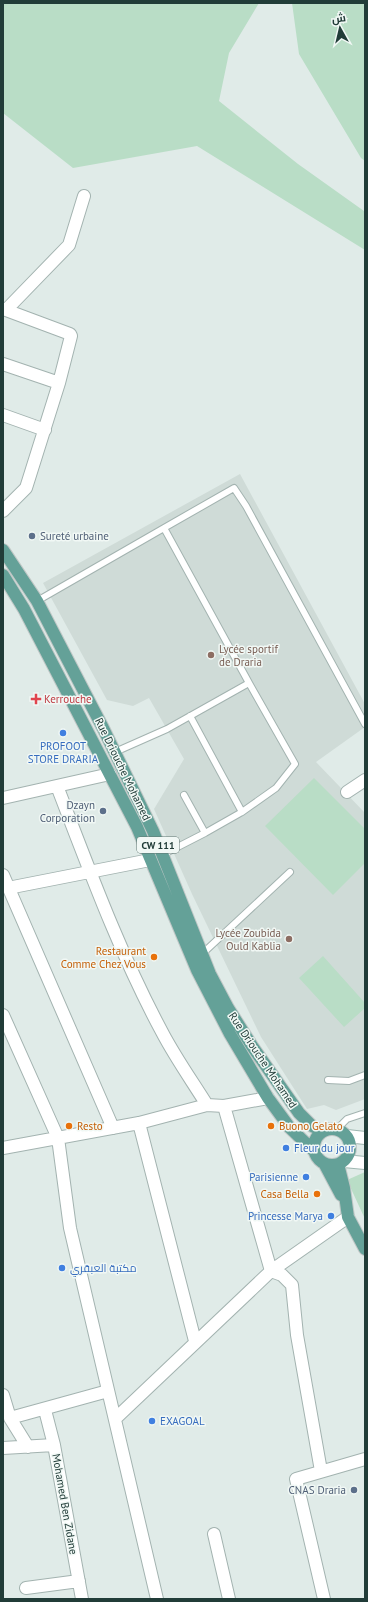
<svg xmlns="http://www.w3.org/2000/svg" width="368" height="1602" font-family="'PT Sans',Cairo,sans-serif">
  <rect width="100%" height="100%" fill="#e0ebe8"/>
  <path fill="#cfdbd7" d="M240 474 365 704V727L316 762 365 813V1099L336 1110 324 1105 307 1109 261 1037 192 894 154 809 184 759 149 698 133 706 107 700 43 583Z"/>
  <path fill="#b9ddc6" d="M3 3H259L229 53 219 101 298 164 364 211 365 250 197 146 73 168 3 113Z
    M292 3H365V161L361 158 299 54Z
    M314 778 365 829V863L333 895 265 826Z
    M323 956 365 1003V1008L344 1027 299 978Z
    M365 1172V1219L347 1180Z"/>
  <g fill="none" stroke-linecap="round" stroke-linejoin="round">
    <g stroke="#a3b3b0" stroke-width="8">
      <path id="service" d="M164 528 234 488 246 506 365 724
        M37 601 164 528 249 683 167 729 115 752
        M190 716 242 812 276 788 295 764 249 683
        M184 795 205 833 242 812
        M162 855 205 833
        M202 954 290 872
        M328 1080 349 1081 365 1075
        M337 1129 347 1119 365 1113"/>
    </g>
    <g stroke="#a3b3b0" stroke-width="14">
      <path id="minor" d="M3 309 70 334 71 336 59 383 26 488 3 511
        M6 310 69 245 84 196
        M3 364 59 383
        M3 415 45 430
        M57 786C89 869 120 954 162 1032 175 1057 192 1081 207 1105
        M347 792 365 780
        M3 798 110 774
        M3 875 113 1128
        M8 888 150 860
        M3 1015 58 1138 70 1228 157 1599
        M224 1106 271 1271
        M139 1123 195 1341
        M3 1148 139 1123 207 1105 224 1106 268 1098
        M271 1271 282 1275 292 1285 297 1335 321 1471
        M3 1395 10 1418 28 1447
        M45 1410 54 1445 82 1599
        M10 1418 108 1391
        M115 1419 271 1271 348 1217
        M3 1448 54 1445
        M214 1534 229 1599
        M26 1588 79 1581
        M324 1599 296 1479 365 1459"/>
    </g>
    <g stroke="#9fb7b1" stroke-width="14">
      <path id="secondary" d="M347 1136 365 1138
        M344 1161 365 1163"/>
    </g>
    <g stroke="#c1c8c7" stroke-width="14">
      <path id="primary" d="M3 550 37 601 103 728 153 831 210 974 228 1008 252 1046 299 1113 312 1126 322 1131
        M3 575 24 609 137 827 197 970 230 1034 268 1098 290 1128 313 1150
        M314 1147a18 18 0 1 1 36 0a18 18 0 1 1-36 0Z
        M324 1163 341 1195
        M338 1164 344 1188 348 1217 365 1249"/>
    </g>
    <use href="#service" stroke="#fff" stroke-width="6"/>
    <use href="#minor" stroke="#fff" stroke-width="12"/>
    <use href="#secondary" stroke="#fff" stroke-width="12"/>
    <use href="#primary" stroke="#64a198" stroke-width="12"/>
  </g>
  <g fill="#5c6f8a" stroke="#f1f8f5" stroke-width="1.5">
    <circle cx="32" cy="536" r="4"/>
    <circle cx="103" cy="811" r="4"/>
    <circle cx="354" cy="1490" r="4"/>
  </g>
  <g fill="#8d6e63" stroke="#f1f8f5" stroke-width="1.5">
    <circle cx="211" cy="655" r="4"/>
    <circle cx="289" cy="939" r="4"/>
  </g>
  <path fill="#e0444e" stroke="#f1f8f5" stroke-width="1.5" d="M34 693h4v4h4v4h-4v4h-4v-4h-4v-4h4z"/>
  <g fill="#3f7fe0" stroke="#f1f8f5" stroke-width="1.5">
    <circle cx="63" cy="733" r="4"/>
    <circle cx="286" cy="1148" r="4"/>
    <circle cx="306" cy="1177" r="4"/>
    <circle cx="331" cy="1216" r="4"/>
    <circle cx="62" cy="1268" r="4"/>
    <circle cx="152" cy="1421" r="4"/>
  </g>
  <g fill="#e8710a" stroke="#f1f8f5" stroke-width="1.5">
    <circle cx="154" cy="957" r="4"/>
    <circle cx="69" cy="1126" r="4"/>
    <circle cx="271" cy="1126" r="4"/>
    <circle cx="317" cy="1194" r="4"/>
  </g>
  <g text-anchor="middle" stroke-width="3" stroke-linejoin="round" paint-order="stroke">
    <rect fill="#f1f8f5" stroke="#5f7471" stroke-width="1" x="137" y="837" width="42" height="16" rx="3"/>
    <g font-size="10" font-weight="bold" fill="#213c38">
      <text x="158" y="849">CW 111</text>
    </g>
    <g font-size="11" fill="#4e5e75" stroke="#f1f8f5" text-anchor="end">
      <text x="40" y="540" text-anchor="start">Sureté urbaine</text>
      <text x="95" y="809">Dzayn<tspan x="95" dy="13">Corporation</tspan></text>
      <text x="346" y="1494">CNAS Draria</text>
    </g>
    <g font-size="11" fill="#785e54" stroke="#f1f8f5" text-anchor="start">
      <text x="219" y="653">Lycée sportif<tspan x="219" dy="13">de Draria</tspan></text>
      <text x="281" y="937" text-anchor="end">Lycée Zoubida<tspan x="281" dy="13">Ould Kablia</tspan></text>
    </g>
    <g font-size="11" fill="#be3a42" stroke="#f1f8f5" text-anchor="start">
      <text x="44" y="703">Kerrouche</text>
    </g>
    <g font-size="11" fill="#366cbe" stroke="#f1f8f5" text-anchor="start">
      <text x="63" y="750" text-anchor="middle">PROFOOT<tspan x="63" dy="13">STORE DRARIA</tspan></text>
      <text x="294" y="1152">Fleur du jour</text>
      <text x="298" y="1181" text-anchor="end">Parisienne</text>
      <text x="323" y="1220" text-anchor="end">Princesse Marya</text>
      <text x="70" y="1272">مكتبة العبقري</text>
      <text x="160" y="1425">EXAGOAL</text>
    </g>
    <g font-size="11" fill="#213c38" stroke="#f1f8f5">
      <text transform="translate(123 769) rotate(64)" y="4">Rue Driouche Mohamed</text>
      <text transform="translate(263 1060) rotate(56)" y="4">Rue Driouche Mohamed</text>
      <text transform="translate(65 1504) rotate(80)" y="4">Mohamed Ben Zidane</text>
    </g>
    <g font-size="11" fill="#c56008" stroke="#f1f8f5" text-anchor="end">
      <text x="146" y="955">Restaurant<tspan x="146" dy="13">Comme Chez Vous</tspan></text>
      <text x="77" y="1130" text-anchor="start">Resto</text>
      <text x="279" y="1130" text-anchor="start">Buono Gelato</text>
      <text x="309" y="1198">Casa Bella</text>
    </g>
  </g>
  <rect width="368" height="1602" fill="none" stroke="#213c38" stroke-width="8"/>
  <g transform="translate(340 28) rotate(352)" stroke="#f1f8f5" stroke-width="3" paint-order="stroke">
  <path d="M0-3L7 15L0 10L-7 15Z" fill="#213c38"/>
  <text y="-6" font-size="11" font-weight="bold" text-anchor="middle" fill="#213c38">ش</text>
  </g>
</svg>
